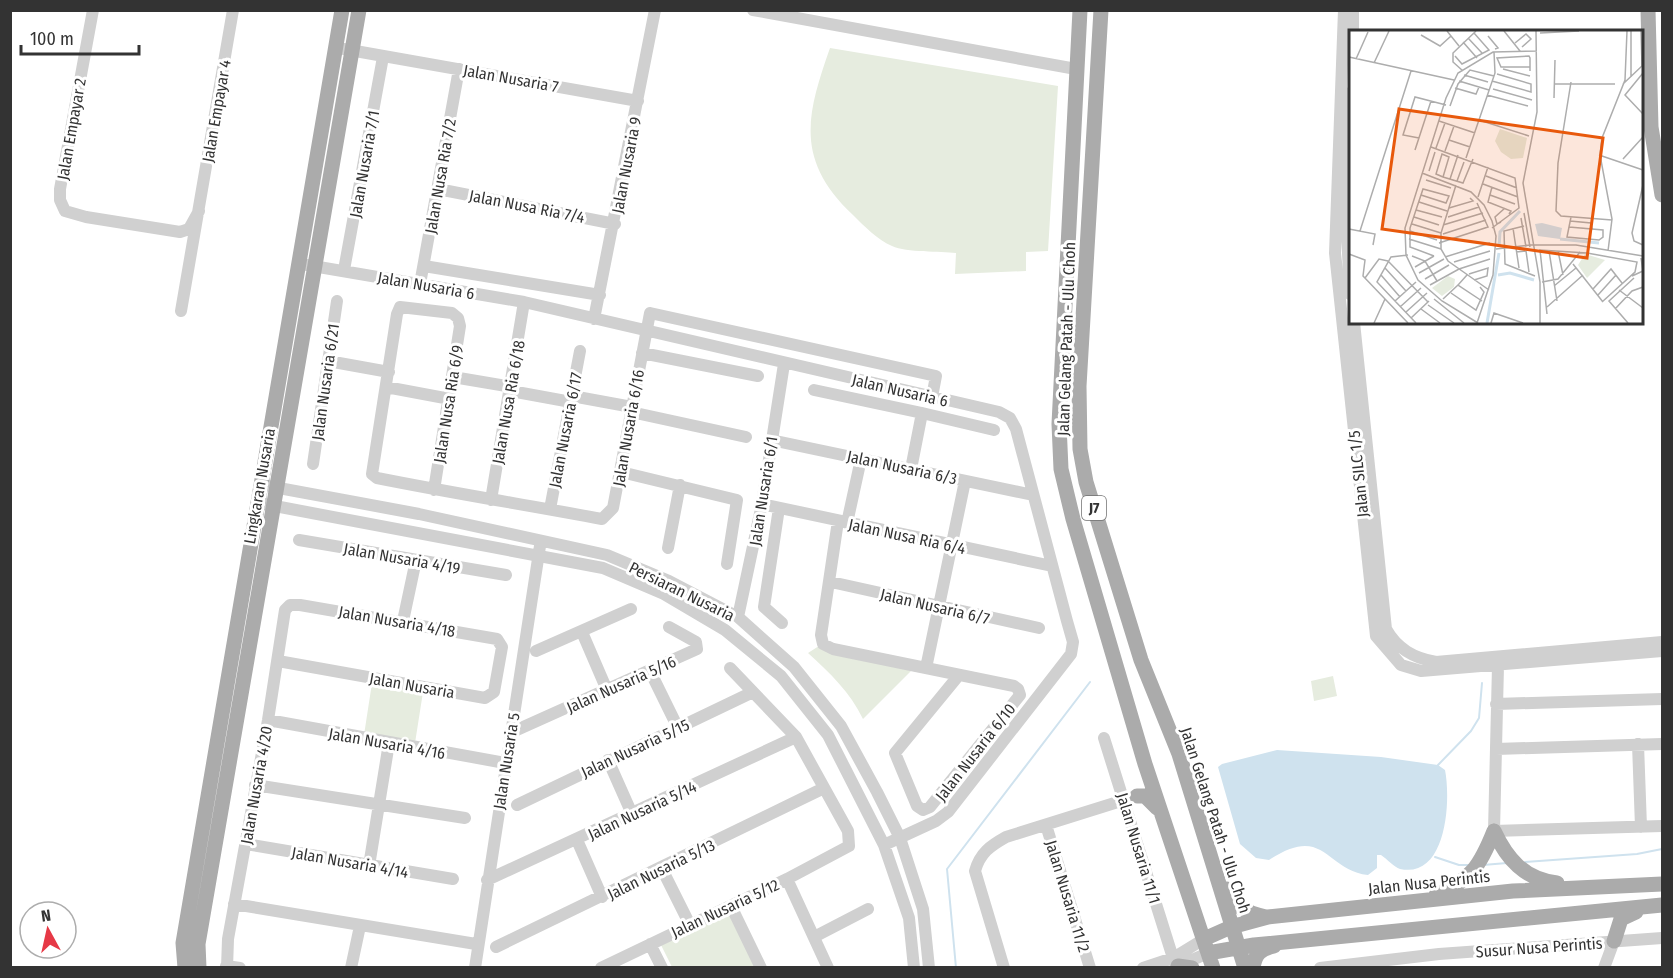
<svg xmlns="http://www.w3.org/2000/svg" width="1673" height="978" font-family="'Fira Sans Condensed',sans-serif">
  <rect width="100%" height="100%" fill="#fff"/>
  <path fill="#e6ecdf" d="M830 48 1058 86 1048 251 1026 252V271L955 274 956 253C940 251 907 253 892 246 878 240 864 226 853 215 795 160 806 116 830 48Z
    M822 644 914 668 863 719C850 692 830 673 808 653Z
    M1333 676 1337 696 1314 701 1311 681Z
    M372 683 423 692 415 743 364 735Z
    M730 911 758 967H672L661 945Z"/>
  <path fill="#cfe2ee" d="M1277 750 1381 757 1438 765 1445 770C1451 800 1447 879 1400 869 1394 867 1387 859 1381 855H1377V868L1368 875C1325 870 1325 823 1269 860L1256 858 1240 844 1218 767 1222 764Z"/>
  <g fill="none" stroke-linecap="round" stroke-linejoin="round">
    <path stroke="#cfe2ee" stroke-width="2" d="M1438 765 1471 731 1479 718 1482 683
      M1435 857 1459 865H1469
      M1525 862 1637 854 1662 849
      M1483 865 1507 863
      M956 968 947 869 1090 682"/>
    <path stroke="#d0d0d0" stroke-width="12" d="M93 10 60 189V200L65 211 86 217 180 232 189 229 199 211
      M753 10 1076 69
      M1344 10 1335 253 1376 636 1401 665 1421 671 1662 651
      M1353 32V10
      M344 49 638 101
      M1350 93 1346 213 1350 294
      M438 189 615 224
      M307 265 524 302 999 412 1010 418 1016 429 1067 621 1073 642 1071 654 948 812 936 821 884 845
      M424 266 600 295
      M344 270 383 57
      M420 284 459 69
      M181 311 233 10
      M594 319 655 10
      M1354 322 1386 629C1397 649 1414 658 1436 662L1662 642
      M642 353 758 376
      M328 361 389 372
      M453 377 512 387
      M386 387 450 399
      M814 390 922 413
      M511 391 571 402
      M572 396 632 407
      M631 412 746 437
      M771 440 1033 495
      M313 464 337 301
      M911 469 922 413 994 430
      M621 472 737 500 727 564
      M268 486 419 514 607 555 669 581 738 617 794 667 841 726 877 792 900 838 923 909 929 968
      M434 490 460 326 458 318 452 313 400 307 397 314 372 474 377 478C452 493 527 505 602 519L613 508 650 313 936 376 932 397
      M491 500 524 302
      M259 503 603 568 664 594 725 630 781 676 828 735 884 845 909 918 914 968
      M762 504 1052 566
      M779 508 764 607 782 623
      M550 509 580 351
      M838 521 821 635 823 644 833 649 1014 686 1018 689 1020 695 930 807 923 810 917 806 895 753 959 675
      M847 523 861 459
      M299 540 506 575
      M668 548 680 485
      M831 582 1039 628
      M738 617 762 504 784 364
      M403 621 416 560
      M582 632 607 690
      M536 651 631 609
      M1498 666 1494 831 1662 826
      M926 668 965 481
      M650 671 678 728
      M1496 704 1662 699
      M268 720 505 763
      M510 733 697 649 696 642 669 627
      M1104 738 1173 958
      M1638 744 1641 827
      M1496 749 1662 744
      M608 760 632 814
      M255 785 465 818
      M517 805 753 692
      M1046 825 1090 968
      M577 840 602 897
      M246 844 453 879
      M369 866 389 743
      M662 869 690 925
      M787 879 828 968
      M487 880 796 737
      M234 904 476 944
      M731 906 761 968
      M814 937 868 909
      M650 944 662 968
      M496 947 824 788
      M226 966 240 968
      M1176 967 1208 953
      M227 968 228 939 268 720 285 610 290 605H300L497 639 502 647 494 692 485 698 278 661
      M351 968 360 926
      M475 968 540 546
      M601 968 787 879 849 846 848 831 796 737 730 668
      M1004 968 975 871C980 853 990 846 1006 837L1137 796
      M1143 968 1173 958 1204 939
      M1320 968 1439 954 1662 938
      M1604 968 1614 941"/>
    <path stroke="#ababab" stroke-width="15" d="M1080 10 1059 424 1061 469 1073 519 1145 764 1213 968
      M1101 10 1079 386 1080 449 1086 482 1141 660 1179 754 1245 968
      M1648 10 1651 127 1662 195
      M1137 796H1145L1157 808
      M1494 831C1507 859 1524 879 1557 883
      M1227 889C1235 908 1247 913 1266 917
      M1436 895C1471 880 1480 866 1494 831
      M1204 939 1231 927 1268 917 1513 891 1662 884
      M1614 941 1621 919 1636 912
      M1208 953 1254 945 1662 905
      M1178 966 1192 968
      M185 968 183 943 342 10
      M199 968 198 944 359 10
      M1253 968C1255 953 1261 949 1274 946"/>
  </g>
  <g text-anchor="middle" stroke-width="6" stroke-linejoin="round" paint-order="stroke">
    <rect fill="#fff" stroke="#707070" stroke-width="1.5" x="1082" y="496" width="24" height="24" rx="4.5"/>
    <g font-size="15" font-weight="bold" fill="#333">
      <text x="1094" y="513">J7</text>
    </g>
    <g font-size="16" fill="#333" stroke="#fff">
      <text transform="translate(511 78) rotate(10)" y="6">Jalan Nusaria 7</text>
      <text transform="translate(216 111) rotate(-80)" y="6">Jalan Empayar 4</text>
      <text transform="translate(71 129) rotate(-80)" y="6">Jalan Empayar 2</text>
      <text transform="translate(364 164) rotate(-80)" y="6">Jalan Nusaria 7/1</text>
      <text transform="translate(626 165) rotate(-79)" y="6">Jalan Nusaria 9</text>
      <text transform="translate(440 176) rotate(-80)" y="6">Jalan Nusa Ria 7/2</text>
      <text transform="translate(527 206) rotate(11)" y="6">Jalan Nusa Ria 7/4</text>
      <text transform="translate(426 285) rotate(10)" y="6">Jalan Nusaria 6</text>
      <text transform="translate(1066 339) rotate(-88)" y="6">Jalan Gelang Patah - Ulu Choh</text>
      <text transform="translate(325 382) rotate(-82)" y="6">Jalan Nusaria 6/21</text>
      <text transform="translate(900 390) rotate(13)" y="6">Jalan Nusaria 6</text>
      <text transform="translate(508 402) rotate(-80)" y="6">Jalan Nusa Ria 6/18</text>
      <text transform="translate(448 404) rotate(-81)" y="6">Jalan Nusa Ria 6/9</text>
      <text transform="translate(628 428) rotate(-80)" y="6">Jalan Nusaria 6/16</text>
      <text transform="translate(565 430) rotate(-79)" y="6">Jalan Nusaria 6/17</text>
      <text transform="translate(902 467) rotate(12)" y="6">Jalan Nusaria 6/3</text>
      <text transform="translate(1358 474) rotate(-96)" y="6">Jalan SILC 1/5</text>
      <text transform="translate(259 486) rotate(-80)" y="6">Lingkaran Nusaria</text>
      <text transform="translate(763 491) rotate(-81)" y="6">Jalan Nusaria 6/1</text>
      <text transform="translate(907 536) rotate(12)" y="6">Jalan Nusa Ria 6/4</text>
      <text transform="translate(402 558) rotate(10)" y="6">Jalan Nusaria 4/19</text>
      <text transform="translate(682 591) rotate(26)" y="6">Persiaran Nusaria</text>
      <text transform="translate(935 606) rotate(13)" y="6">Jalan Nusaria 6/7</text>
      <text transform="translate(397 621) rotate(10)" y="6">Jalan Nusaria 4/18</text>
      <text transform="translate(621 684) rotate(-24)" y="6">Jalan Nusaria 5/16</text>
      <text transform="translate(412 685) rotate(10)" y="6">Jalan Nusaria</text>
      <text transform="translate(387 743) rotate(10)" y="6">Jalan Nusaria 4/16</text>
      <text transform="translate(635 748) rotate(-25)" y="6">Jalan Nusaria 5/15</text>
      <text transform="translate(975 752) rotate(-52)" y="6">Jalan Nusaria 6/10</text>
      <text transform="translate(506 761) rotate(-81)" y="6">Jalan Nusaria 5</text>
      <text transform="translate(256 785) rotate(-80)" y="6">Jalan Nusaria 4/20</text>
      <text transform="translate(642 810) rotate(-25)" y="6">Jalan Nusaria 5/14</text>
      <text transform="translate(1216 820) rotate(72)" y="6">Jalan Gelang Patah - Ulu Choh</text>
      <text transform="translate(1139 848) rotate(73)" y="6">Jalan Nusaria 11/1</text>
      <text transform="translate(350 862) rotate(10)" y="6">Jalan Nusaria 4/14</text>
      <text transform="translate(661 869) rotate(-26)" y="6">Jalan Nusaria 5/13</text>
      <text transform="translate(1429 882) rotate(-6)" y="6">Jalan Nusa Perintis</text>
      <text transform="translate(1068 896) rotate(73)" y="6">Jalan Nusaria 11/2</text>
      <text transform="translate(725 908) rotate(-25)" y="6">Jalan Nusaria 5/12</text>
      <text transform="translate(1539 947) rotate(-4)" y="6">Susur Nusa Perintis</text>
    </g>
  </g>
  <g transform="translate(1349 30)">
    <rect width="294" height="294" fill="#fff"/>
    <path d="M151 99 178 108 174 128 162 129 152 122 146 111ZM236 224 256 230 238 248 229 235ZM99 246 106 249 105 257 93 266 83 258Z" fill="#e6ecdf"/>
    <path d="M193 193 213 198 211 209 189 206 186 194Z" fill="#cfe2ee"/>
    <path fill="none" stroke="#cfe2ee" stroke-width="3" d="M211 209 250 213M150 217 151 202 171 181M149 245 161 243 185 250M138 293 150 223"/>
    <path fill="none" stroke="#adadad" stroke-width="1.5" d="M98 1 110 16M155 1 171 21M187 1 188 82 174 153 191 252V293M282 1V47M292 1 293 36M191 3 230 1M72 5 91 16 102 6M139 6 149 18 146 19M119 8 133 23M114 12 128 28M166 13 177 4 182 9 173 17M106 26 113 34 140 20 125 3M0 27 105 50M7 29 19 2M25 33 40 1M181 37H152L148 28 180 26 181 28V41M154 39 181 46M114 41 104 32V23L127 1M294 43 276 65 294 84M115 45 139 52M110 51 140 60M143 51 182 62V54L148 44M222 52 209 133 207 181 212 186 263 190M206 54H266M274 54 294 35M106 58 127 64 130 57M144 59 183 70M138 65 179 76M205 68 206 30M101 76 109 54 121 40 145 46M130 90 180 106M90 91 126 103M70 108 54 105 66 67 97 75M100 110 121 117M82 117 166 148 170 178 143 198M87 118 96 93M66 120 82 71M96 121 105 96M250 125 294 140M117 128 146 43 145 22M274 129 294 107M80 141 86 122M73 143 122 162 135 175 143 191 147 206 144 245 128 293M137 146 168 158M94 147 100 127 93 124 87 144 94 147 114 153 124 129M101 149 109 125M77 150 102 158M108 151 115 132M134 154 169 167M107 155 92 203V219L99 231 140 260M294 155 283 203 285 211 294 215M143 157 139 172 162 181 160 184M72 165 97 173 100 166 74 159 61 198V217L85 226M141 165 166 174M129 167 139 137M70 172 98 181M100 178 124 171 121 168M67 180 93 187M175 183 181 217M65 187 90 195M99 187 130 177M172 188 177 217M221 191 242 193 243 199M152 192 148 194 146 187 156 178M63 194 92 203M94 195 134 183M175 196 155 201 156 234 186 246M220 197 254 200V207L250 210 218 207 222 187M164 198 170 238M0 199 26 204 24 215M11 201 62 41M61 201 88 210M94 204 137 190M60 209 92 219M90 213 139 197 128 173M181 215H227L294 226M147 219 181 215M200 221 208 271M209 221 214 245M259 221 263 189 251 125 253 108 276 50 278 1M167 222 177 221 180 242M0 224 16 230 14 246 59 293M59 225 42 227 28 252 46 271 67 252M63 226 76 231 88 251M96 227 141 213M39 231 79 272M105 232 141 221M224 234 254 272M66 237 85 226M36 238 57 261M70 243 95 229M120 244 139 238 138 246 125 250M32 245 51 267M118 245 109 255 133 271M283 246 294 241 292 228M16 248 30 229 39 231M76 249 100 235M193 252 209 249 231 222M81 255 110 239 141 229M205 256 227 238M244 259 262 239 273 253M270 260 294 278M102 263 127 280 135 262 131 257M249 265 267 245M85 269 115 293M94 269 109 255M46 271 67 293M79 275 105 293M51 277 72 258M198 277 234 245M72 279 91 293M266 279 283 261 294 257M57 282 78 263M198 284 191 220 238 223 288 232 286 242 253 272M62 288 80 271M25 293 36 269M129 293 93 271 69 250 57 225 56 198 97 68 109 43 144 22 188 21M142 293 145 283 174 293M279 293 260 271 285 248"/>
    <path fill="#e8590c" fill-opacity="0.15" stroke="#e8590c" stroke-width="3" d="M50 79 254 108 238 228 33 199Z"/>
    <rect width="294" height="294" fill="none" stroke="#333" stroke-width="3"/>
  </g>
  <rect width="1673" height="978" fill="none" stroke="#333333" stroke-width="24"/>
  <g transform="translate(48 930) rotate(352)"><circle r="28" fill="#ffffff" stroke="#adadad" stroke-width="1.5"/>
  <path d="M0-4.5L10 22L0 15L-10 22Z" fill="#e63946"/>
  <text y="-9" font-size="16" font-weight="bold" text-anchor="middle" fill="#333333">N</text>
  </g>
  <path d="M21 45v9h118v-9" fill="none" stroke="#333333" stroke-width="3"/>
  <text x="30" y="45" font-size="18" fill="#333333" stroke="#ffffff" stroke-width="4.5" paint-order="stroke">100 m</text>
</svg>
